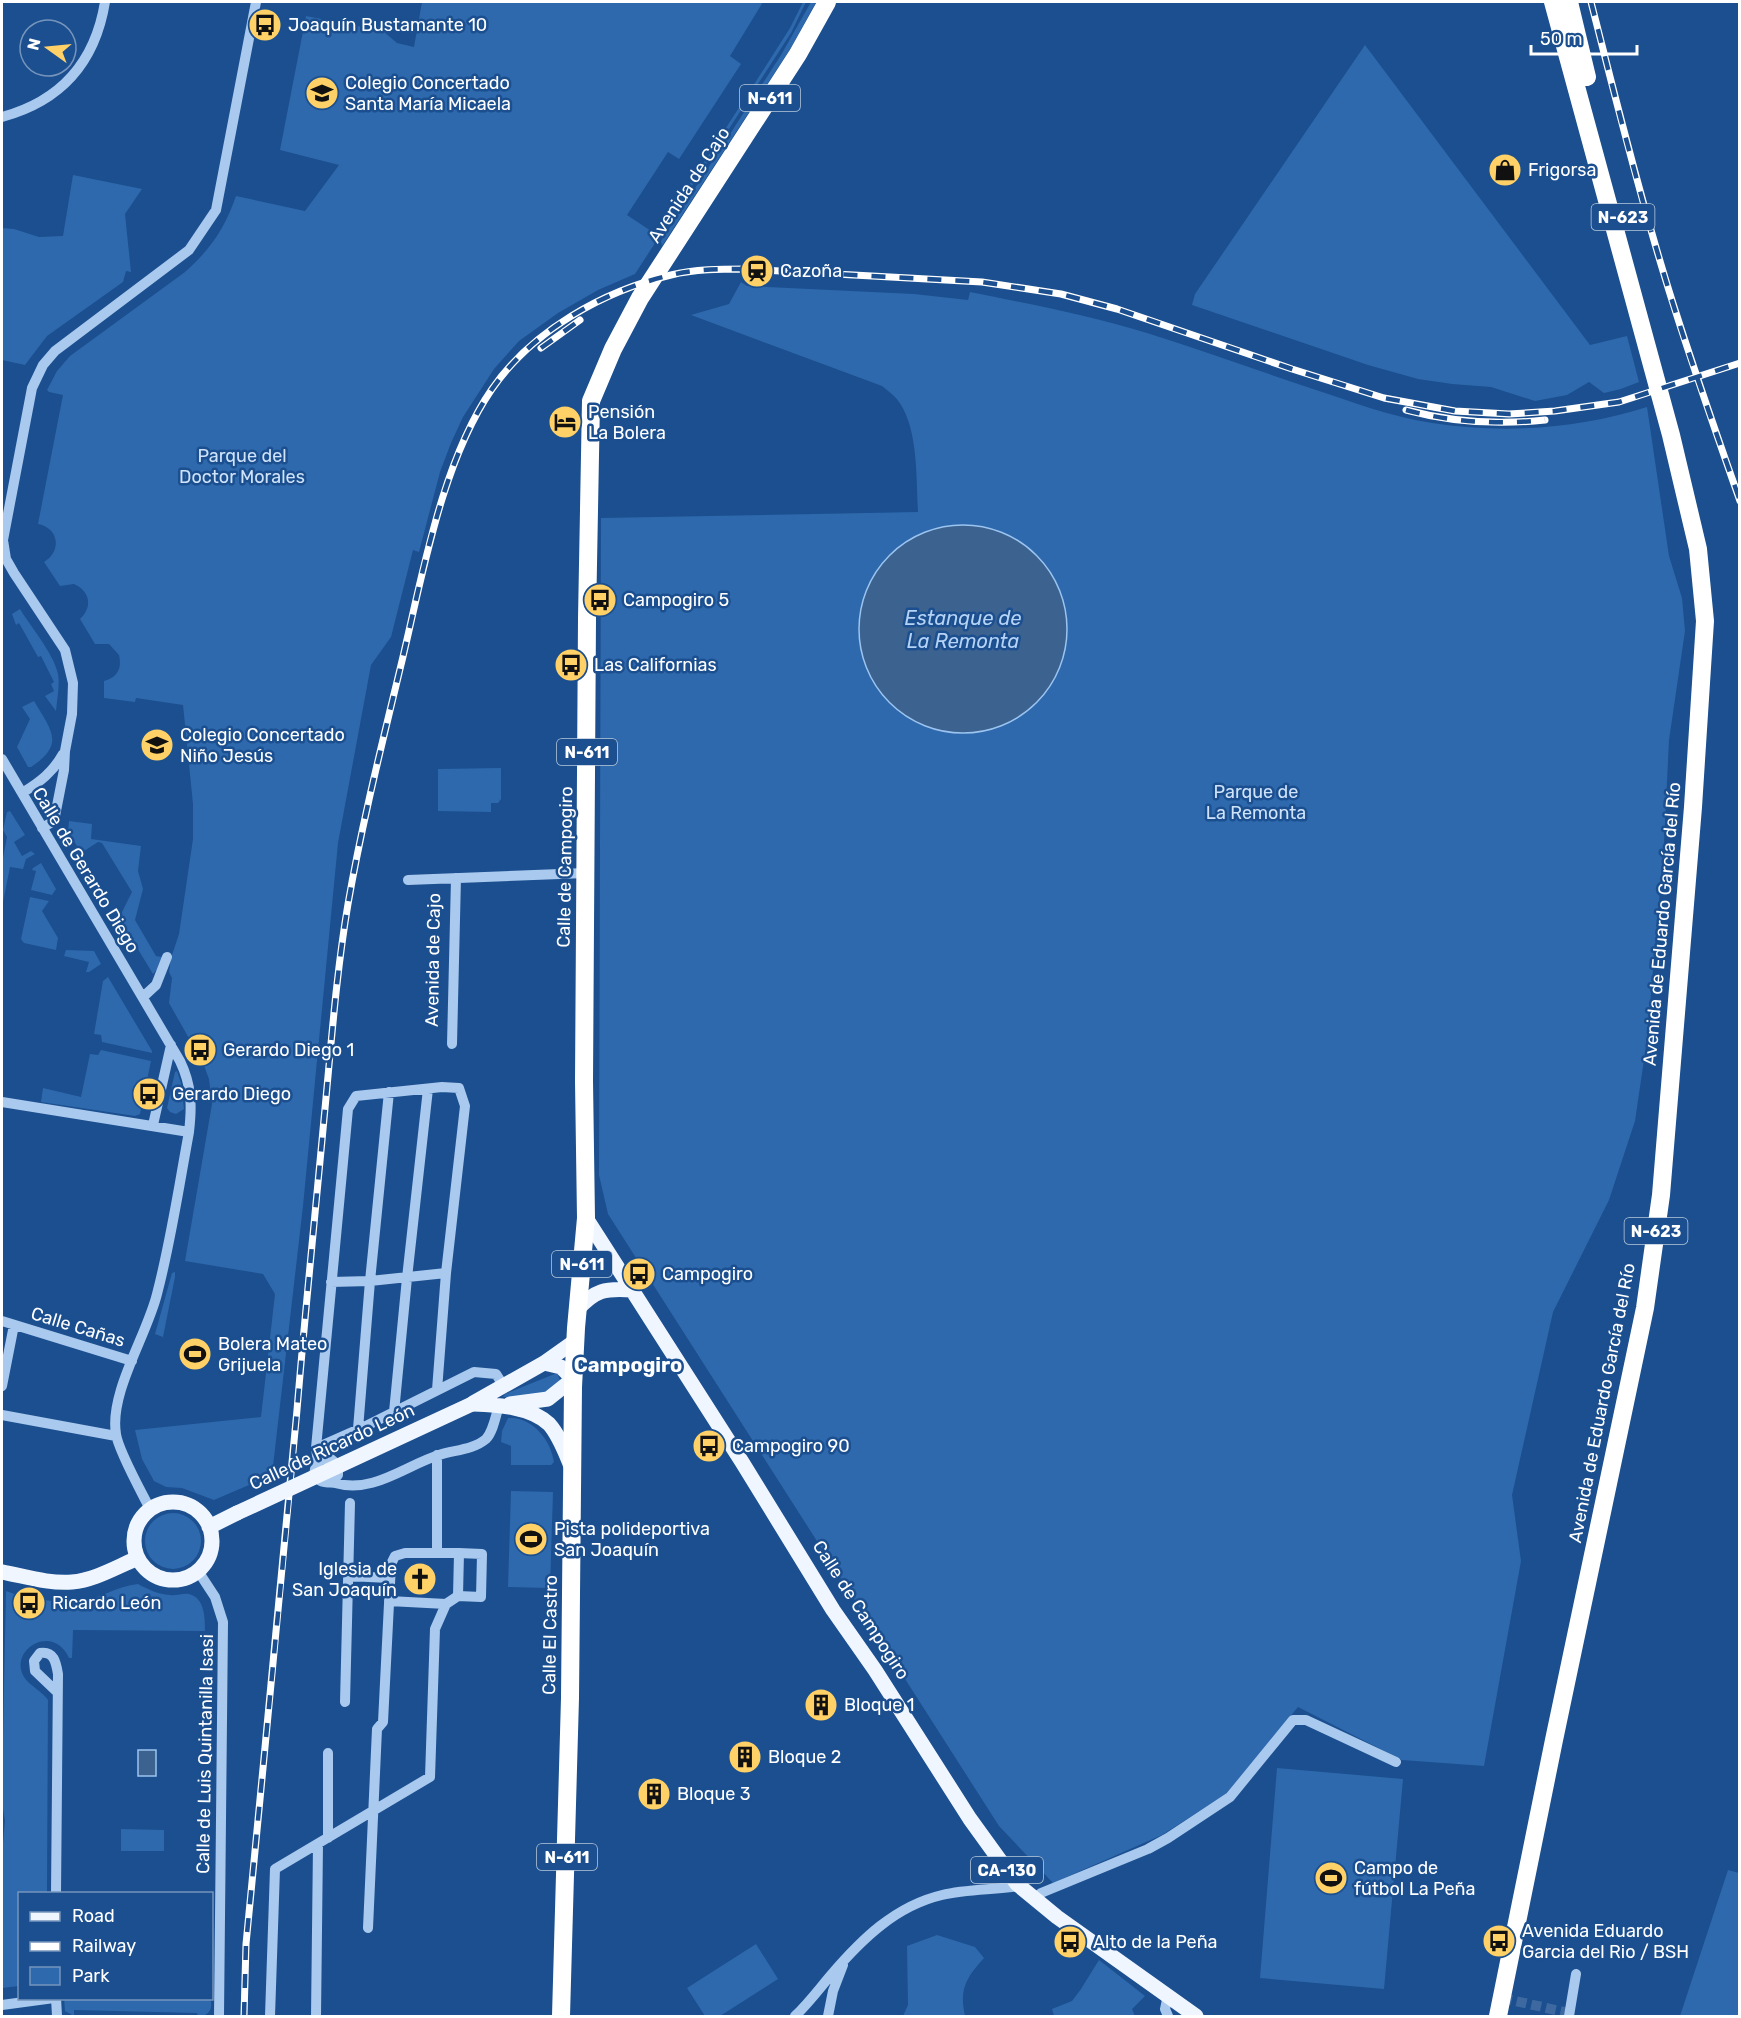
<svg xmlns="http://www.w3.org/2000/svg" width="1741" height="2018" font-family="Rubik,sans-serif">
  <rect width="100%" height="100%" fill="#1b4f8f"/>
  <path fill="#2e69ad" d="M422 2H763L730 56 741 64 679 159 668 152 627 215 657 235 769 61 790 28 803 2H806L791 33 635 274 598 290 558 313 519 341 494 369 463 417 451 443 440 472 419 552 413 550 391 637 371 665 338 843 303 1206 272 1475 214 1500 182 1488 166 1487 154 1481 142 1459 135 1430 261 1417 275 1294 263 1274 185 1261 212 1104 209 1079 203 1063 169 1003 172 978 169 972 171 958 179 934 193 839V804L183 705 136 698 135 702 104 698V681C118 677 122 668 119 655L109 644H95L80 619C93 607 90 591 74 584L60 586 44 562C62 551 59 528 38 524L63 395 49 392 47 390 57 371 70 356 185 272C210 250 225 228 236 196L305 211 339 165 280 150 306 16 383 31 397 43 414 47Z
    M811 2H816L792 46 662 246 661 241 781 55Z
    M1365 45 1590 345 1627 336 1639 382 1621 389 1604 393 1589 382 1567 395 1535 401 1491 387 1452 384 1418 379 1368 365 1192 305 1195 294Z
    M73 175 142 189 125 214 131 272 126 271 123 282 47 336 25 365 2 360V228L14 229 39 237 63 236Z
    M741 282 747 286 914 294 968 300 970 292C1029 304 1089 315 1147 333 1201 350 1256 370 1310 388 1350 401 1391 417 1432 423 1505 434 1577 429 1647 407L1669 556 1682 598 1685 631 1669 740 1664 844 1647 1039 1635 1121 1609 1200 1553 1312 1512 1495 1521 1561 1484 1766 1402 1760 1298 1707 1226 1794 1162 1835 1053 1883 999 1826 608 1214 599 1175 601 518 918 512C916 479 919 425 896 398 892 394 887 390 882 386L691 315 729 304Z
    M20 609C31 627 54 654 58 674 60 686 57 699 56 711L45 696 54 691 51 684 54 682 41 656 38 657 19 623 16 625 12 614Z
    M34 701C51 730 66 744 31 767H28L17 747 30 719 22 707Z
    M501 768V799L498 803H491V812L438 811V769Z
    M10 811 25 835 14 842 22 856 31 851 35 854 26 859 23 869 10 867 2 907V863L7 837 3 830 7 812Z
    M69 821 92 824 91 839 141 846 138 871 143 889 135 920 156 956 162 957 161 965 153 974 119 918 132 892 102 843 98 842 81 853 68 831Z
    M41 863 56 889 52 895 31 890 36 871 32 870 33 868Z
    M30 897 49 901 42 911 58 938 56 950 24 943 21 939Z
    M66 950 94 951 101 964 89 972H86L89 962 64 956Z
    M108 977 152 1051V1053L102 1042 101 1035 94 1034 103 981Z
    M101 1050 151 1061 140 1114 135 1116 41 1102 43 1088 81 1097 90 1054 98 1055Z
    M177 1071 181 1083 184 1109 176 1114 170 1112 167 1108 175 1072Z
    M175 1272V1277L163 1337 155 1334 172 1273Z
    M557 1373 560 1380C552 1402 521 1397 503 1397L505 1394Z
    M508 1418C532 1416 551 1440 554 1462L551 1465H511V1446L501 1442 502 1431Z
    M511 1491 553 1492 550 1588 508 1587Z
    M145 1541a28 28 0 1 1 56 0a28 28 0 1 1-56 0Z
    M138 1584C149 1590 158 1594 170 1595 176 1596 183 1593 189 1594 205 1598 205 1618 205 1631L73 1630 72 1658H69C53 1622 8 1650 24 1677 30 1686 42 1691 48 1700L47 1893 20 1894 19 1986 2 1988V1853L5 1821 2 1803V1783L6 1591 23 1597 21 1604 34 1607 35 1599C48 1600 65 1604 78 1602 99 1599 117 1586 138 1584Z
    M1277 1768 1403 1779 1384 1989 1260 1978Z
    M121 1829 164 1830V1851H121Z
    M1728 1870 1739 1873V2016H1680Z
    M937 1935 975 1947 984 1958C966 1978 959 1989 965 2016H903L908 2005 907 1946Z
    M756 1944 778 1979 720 2016H705L687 1988Z
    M1099 1960 1145 1996 1132 2009 1135 2016H1054L1052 2009 1072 2001 1081 1989Z
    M64 1998H210C214 2009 208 2017 198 2016L197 2013 74 2010V2016L65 2011Z"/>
  <path fill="#3c6290" stroke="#9cc4f0" stroke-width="1.5" d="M859 629a104 104 0 1 1 208 0a104 104 0 1 1-208 0Z
    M138 1750H156V1776H138Z"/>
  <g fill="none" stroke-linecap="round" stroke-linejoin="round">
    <path stroke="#3d69a0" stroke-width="10" stroke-dasharray="10 5" stroke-linecap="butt" d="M1502 1998 1569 2013"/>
    <path stroke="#a9c9ee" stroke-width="10" d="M2 117C61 101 95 63 105 2
      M2 759 180 1061C192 1086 192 1106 189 1132 179 1186 171 1241 157 1294 147 1335 109 1393 116 1434 118 1450 142 1493 150 1509
      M22 793C40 782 53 772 63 754
      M42 828 54 821 64 770 65 751 72 714 73 683 65 650 14 573 6 559 3 540 32 388 43 365 55 351 189 250 216 210 256 2
      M408 880 586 873
      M143 997 156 985 167 957
      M452 1044 456 878
      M2 1102 189 1132
      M153 1125 171 1045
      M331 1282 370 1281 446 1273
      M2 1321 132 1361
      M2 1386 14 1325
      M394 1412 407 1278 428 1089
      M2 1415 116 1436
      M358 1429 370 1281 389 1092
      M316 1448 368 1425 474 1372 496 1374 503 1385
      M318 1463 316 1448 348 1109 356 1096 442 1087 459 1088 465 1106 446 1273 437 1390
      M332 1482 338 1475V1465L331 1459 321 1460C315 1465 312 1473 318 1479 324 1485 329 1481 335 1483 373 1494 404 1466 439 1455 454 1450 473 1450 486 1439 493 1432 496 1415 499 1405
      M198 1571 215 1597 223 1622 219 2016
      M348 1576 389 1578
      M458 1596 481 1597 482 1554 459 1553
      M389 1601 446 1604
      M345 1702 350 1503
      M328 1753V1838
      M56 1894 58 1674C56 1662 54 1651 40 1653L34 1661 35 1671 57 1692
      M1035 1898 1041 1893 1148 1849 1168 1838 1230 1797 1293 1720H1306L1396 1762
      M368 1928 377 1729 383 1722 391 1564 395 1556 405 1553H437
      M1168 1995 1165 2009 1168 2016
      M56 1998 57 2016
      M2 2005 54 1998
      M270 2016 275 1869 430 1777 435 1629 446 1604 458 1596 459 1553H437V1455
      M316 2016 318 1844
      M795 2016C808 2004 819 1989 831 1975 861 1940 895 1906 942 1895 967 1889 994 1890 1019 1886
      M828 2016 833 1991 843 1965
      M1569 2016 1576 1974"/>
    <path stroke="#f0f6ff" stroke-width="15" d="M586 1218 742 1462 833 1610 875 1670 970 1819 1017 1884 1057 1917 1196 2016
      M577 1310C595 1290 605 1288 632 1290
      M473 1403 544 1363 575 1341
      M472 1404C497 1405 530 1406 549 1424 559 1435 565 1452 571 1466
      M510 1404 548 1399 573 1379 561 1367 544 1363
      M134 1541a39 39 0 1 1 78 0a39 39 0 1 1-78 0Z
      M209 1527 237 1513
      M2 1572C24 1576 49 1584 72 1582 95 1580 116 1567 138 1558"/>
    <path stroke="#fff" stroke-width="18" d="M1569 2 1587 77
      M561 2016 570 1698 573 1387 576 1328 586 1218 584 1081 587 619 591 401 613 349 640 298 798 54 827 2
      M1498 2016 1554 1740 1645 1308 1661 1195 1693 807 1705 621 1698 549 1671 435 1553 2"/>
    <g stroke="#fff" stroke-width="7">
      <path id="rail" d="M1591 2C1614 92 1636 182 1663 271 1686 348 1713 424 1740 501
        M541 348 580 320
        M1406 410C1451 422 1498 425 1545 420
        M244 2016 246 1944C263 1766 281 1588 297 1410 305 1313 315 1216 324 1119 331 1047 336 975 348 904 362 823 382 744 401 665 422 578 441 463 492 389 532 331 603 291 671 275 695 269 721 269 746 269L982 282 1061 294 1117 309 1292 369 1384 398 1455 411 1509 414 1555 411 1619 402 1740 363"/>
    </g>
    <use href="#rail" stroke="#1b4f8f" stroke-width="4.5" stroke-dasharray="14" stroke-linecap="butt"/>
    <path stroke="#f0f6ff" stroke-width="15" d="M237 1513 472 1404"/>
  </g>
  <defs>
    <g id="bus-disc" transform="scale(1.725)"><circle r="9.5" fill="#ffd166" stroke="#1b4f8f"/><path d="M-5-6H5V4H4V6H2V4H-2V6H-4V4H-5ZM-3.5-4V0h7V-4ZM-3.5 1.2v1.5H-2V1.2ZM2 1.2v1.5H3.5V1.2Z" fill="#111"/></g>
    <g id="school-disc" transform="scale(1.725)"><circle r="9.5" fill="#ffd166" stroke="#1b4f8f"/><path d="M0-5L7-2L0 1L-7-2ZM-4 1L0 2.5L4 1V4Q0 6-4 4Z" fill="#111"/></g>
    <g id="shop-disc" transform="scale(1.725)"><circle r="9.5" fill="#ffd166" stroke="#1b4f8f"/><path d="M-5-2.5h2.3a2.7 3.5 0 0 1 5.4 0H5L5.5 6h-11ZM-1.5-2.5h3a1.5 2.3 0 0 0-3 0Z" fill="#111"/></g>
    <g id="station-disc" transform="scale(1.725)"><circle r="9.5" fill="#ffd166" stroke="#1b4f8f"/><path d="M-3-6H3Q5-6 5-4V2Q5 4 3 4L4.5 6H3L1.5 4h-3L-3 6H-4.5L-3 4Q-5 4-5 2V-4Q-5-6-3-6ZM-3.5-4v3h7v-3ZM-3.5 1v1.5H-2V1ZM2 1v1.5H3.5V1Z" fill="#111"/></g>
    <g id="hotel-disc" transform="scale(1.725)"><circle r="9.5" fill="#ffd166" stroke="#1b4f8f"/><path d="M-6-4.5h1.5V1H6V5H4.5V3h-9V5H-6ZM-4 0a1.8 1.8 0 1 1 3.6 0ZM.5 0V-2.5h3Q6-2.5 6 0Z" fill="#111"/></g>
    <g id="stadium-disc" transform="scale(1.725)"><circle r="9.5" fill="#ffd166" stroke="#1b4f8f"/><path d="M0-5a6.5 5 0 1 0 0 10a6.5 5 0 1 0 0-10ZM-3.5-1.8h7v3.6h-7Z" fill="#111"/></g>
    <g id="church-disc" transform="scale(1.725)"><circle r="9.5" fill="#ffd166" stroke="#1b4f8f"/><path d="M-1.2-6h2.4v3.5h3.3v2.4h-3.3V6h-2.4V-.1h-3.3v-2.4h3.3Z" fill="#111"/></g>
    <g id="building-disc" transform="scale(1.725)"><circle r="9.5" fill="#ffd166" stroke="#1b4f8f"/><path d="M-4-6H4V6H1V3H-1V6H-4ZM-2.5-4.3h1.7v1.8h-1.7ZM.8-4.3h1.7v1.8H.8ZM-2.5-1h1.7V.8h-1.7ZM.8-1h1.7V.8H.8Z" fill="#111"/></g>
  </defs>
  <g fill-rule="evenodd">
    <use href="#bus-disc" x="265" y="25"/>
    <use href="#school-disc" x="322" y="93"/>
    <use href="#shop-disc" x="1505" y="170"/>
    <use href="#station-disc" x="757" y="271"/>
    <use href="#hotel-disc" x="565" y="422"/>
    <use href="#bus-disc" x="600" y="600"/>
    <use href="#bus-disc" x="571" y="665"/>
    <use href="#school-disc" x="157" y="745"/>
    <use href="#bus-disc" x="200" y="1050"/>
    <use href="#bus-disc" x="149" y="1094"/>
    <use href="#bus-disc" x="639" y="1274"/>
    <use href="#stadium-disc" x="195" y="1354"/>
    <use href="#bus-disc" x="709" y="1446"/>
    <use href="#stadium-disc" x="531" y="1539"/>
    <use href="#church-disc" x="420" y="1579"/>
    <use href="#bus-disc" x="29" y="1603"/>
    <use href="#building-disc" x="821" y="1705"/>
    <use href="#building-disc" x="745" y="1757"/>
    <use href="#building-disc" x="654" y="1794"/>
    <use href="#stadium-disc" x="1331" y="1878"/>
    <use href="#bus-disc" x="1499" y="1941"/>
    <use href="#bus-disc" x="1070" y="1942"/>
  </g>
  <g text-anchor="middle" stroke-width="5" stroke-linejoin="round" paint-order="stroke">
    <g fill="#1b4f8f" stroke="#bbcadd" stroke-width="1.5">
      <rect x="740" y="85" width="60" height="26" rx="4.5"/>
      <rect x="1591.5" y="204" width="63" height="26" rx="4.5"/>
      <rect x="557" y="739" width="60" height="26" rx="4.5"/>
      <rect x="1624.5" y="1218" width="63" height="26" rx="4.5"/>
      <rect x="552" y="1251" width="60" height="26" rx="4.5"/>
      <rect x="537" y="1844" width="60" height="26" rx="4.5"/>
      <rect x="971" y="1857" width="72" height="26" rx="4.5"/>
    </g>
    <g font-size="16" font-weight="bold" fill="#fff">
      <text x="770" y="104">N-611</text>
      <text x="1623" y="223">N-623</text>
      <text x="587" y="758">N-611</text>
      <text x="1656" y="1237">N-623</text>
      <text x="582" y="1270">N-611</text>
      <text x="567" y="1863">N-611</text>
      <text x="1007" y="1876">CA-130</text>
    </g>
    <g font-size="18" fill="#fff" stroke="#1b4f8f" text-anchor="start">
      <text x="288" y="31">Joaquín Bustamante 10</text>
      <text x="345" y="89">Colegio Concertado<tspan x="345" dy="21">Santa María Micaela</tspan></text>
      <text x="1528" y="176">Frigorsa</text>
      <text x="780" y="277">Cazoña</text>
      <text x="588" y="418">Pensión<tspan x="588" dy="21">La Bolera</tspan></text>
      <text x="623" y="606">Campogiro 5</text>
      <text x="594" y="671">Las Californias</text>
      <text x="180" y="741">Colegio Concertado<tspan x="180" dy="21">Niño Jesús</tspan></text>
      <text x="223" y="1056">Gerardo Diego 1</text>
      <text x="172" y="1100">Gerardo Diego</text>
      <text x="662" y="1280">Campogiro</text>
      <text x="218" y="1350">Bolera Mateo<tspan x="218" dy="21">Grijuela</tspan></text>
      <text x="732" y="1452">Campogiro 90</text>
      <text x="554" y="1535">Pista polideportiva<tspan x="554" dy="21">San Joaquín</tspan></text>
      <text x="397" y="1575" text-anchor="end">Iglesia de<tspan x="397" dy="21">San Joaquín</tspan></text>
      <text x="52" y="1609">Ricardo León</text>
      <text x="844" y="1711">Bloque 1</text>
      <text x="768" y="1763">Bloque 2</text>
      <text x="677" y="1800">Bloque 3</text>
      <text x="1354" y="1874">Campo de<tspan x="1354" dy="21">fútbol La Peña</tspan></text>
      <text x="1522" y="1937">Avenida Eduardo<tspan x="1522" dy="21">Garcia del Rio / BSH</tspan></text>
      <text x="1093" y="1948">Alto de la Peña</text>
    </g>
    <g font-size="18" fill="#fff" stroke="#1b4f8f">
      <text transform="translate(689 185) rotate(-57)" y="6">Avenida de Cajo</text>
      <text transform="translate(565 867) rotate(-89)" y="6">Calle de Campogiro</text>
      <text transform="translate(86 870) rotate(59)" y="6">Calle de Gerardo Diego</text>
      <text transform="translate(1662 924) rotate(-85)" y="6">Avenida de Eduardo García del Río</text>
      <text transform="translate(433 960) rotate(-89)" y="6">Avenida de Cajo</text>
      <text transform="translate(78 1327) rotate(17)" y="6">Calle Cañas</text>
      <text transform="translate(1602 1403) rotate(-79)" y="6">Avenida de Eduardo García del Río</text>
      <text transform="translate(332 1447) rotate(-25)" y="6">Calle de Ricardo León</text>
      <text transform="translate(861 1610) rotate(57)" y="6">Calle de Campogiro</text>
      <text transform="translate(550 1635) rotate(-89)" y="6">Calle El Castro</text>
      <text transform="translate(205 1754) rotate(-89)" y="6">Calle de Luis Quintanilla Isasi</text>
    </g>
    <g font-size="18" fill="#cfe3fa" stroke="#1b4f8f">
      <text x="242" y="462">Parque del<tspan x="242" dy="21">Doctor Morales</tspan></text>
      <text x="1256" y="798">Parque de<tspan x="1256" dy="21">La Remonta</tspan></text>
    </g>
    <g font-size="20" font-style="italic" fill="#b5d3f5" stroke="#1b4f8f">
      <text x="963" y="625">Estanque de<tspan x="963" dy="23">La Remonta</tspan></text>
    </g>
    <g font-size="20" font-weight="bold" fill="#fff" stroke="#1b4f8f">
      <text x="628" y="1372">Campogiro</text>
    </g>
  </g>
  <rect width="1741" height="2018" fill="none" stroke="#ffffff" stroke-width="6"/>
  <rect x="18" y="1892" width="195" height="108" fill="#1b4f8f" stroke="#7695bc" stroke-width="1.5"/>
  <rect x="30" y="1912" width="30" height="9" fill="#f0f6ff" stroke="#7695bc" stroke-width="1.5"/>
  <text x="72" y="1922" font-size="18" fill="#ffffff">Road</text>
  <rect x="30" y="1942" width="30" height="9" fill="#ffffff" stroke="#7695bc" stroke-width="1.5"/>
  <text x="72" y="1952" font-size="18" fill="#ffffff">Railway</text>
  <rect x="30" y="1967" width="30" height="18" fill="#2e69ad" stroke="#7695bc" stroke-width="1.5"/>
  <text x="72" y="1982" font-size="18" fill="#ffffff">Park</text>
  <g transform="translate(48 48) rotate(285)"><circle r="28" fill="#1b4f8f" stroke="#7695bc" stroke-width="1.5"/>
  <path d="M0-4.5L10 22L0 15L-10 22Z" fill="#ffd166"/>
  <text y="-9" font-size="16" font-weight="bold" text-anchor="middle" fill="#ffffff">N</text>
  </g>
  <path d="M1531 45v9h106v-9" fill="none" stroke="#ffffff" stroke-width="3"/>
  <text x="1540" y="45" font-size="18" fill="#ffffff" stroke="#1b4f8f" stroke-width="4.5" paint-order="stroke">50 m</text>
</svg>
